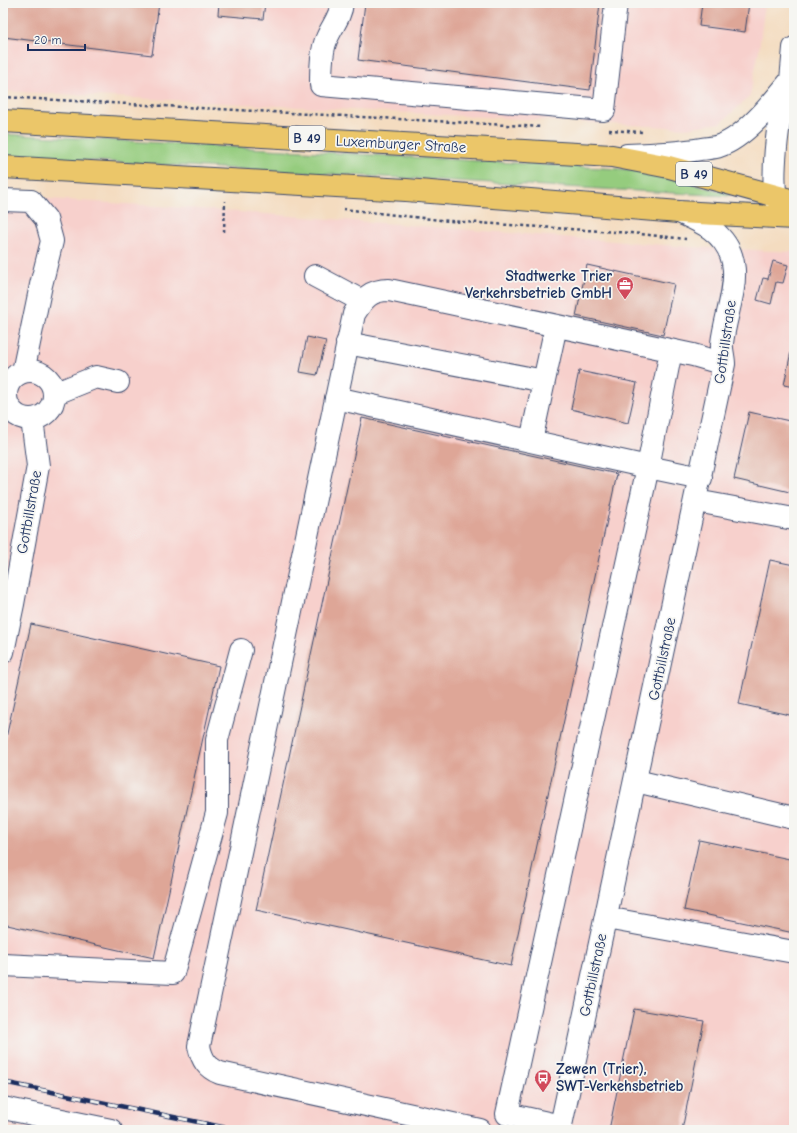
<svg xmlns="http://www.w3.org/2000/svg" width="797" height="1133" font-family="'Comic Neue',sans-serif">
  <rect width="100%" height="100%" fill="#f6f6f2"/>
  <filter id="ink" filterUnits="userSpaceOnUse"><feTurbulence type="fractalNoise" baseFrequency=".025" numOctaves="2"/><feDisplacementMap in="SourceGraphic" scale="8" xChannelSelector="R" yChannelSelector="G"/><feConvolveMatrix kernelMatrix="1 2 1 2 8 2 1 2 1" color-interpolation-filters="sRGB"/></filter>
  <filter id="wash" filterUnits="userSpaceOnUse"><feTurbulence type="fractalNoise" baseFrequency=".012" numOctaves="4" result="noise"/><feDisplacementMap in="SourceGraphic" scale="16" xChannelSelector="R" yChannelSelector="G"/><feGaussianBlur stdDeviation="0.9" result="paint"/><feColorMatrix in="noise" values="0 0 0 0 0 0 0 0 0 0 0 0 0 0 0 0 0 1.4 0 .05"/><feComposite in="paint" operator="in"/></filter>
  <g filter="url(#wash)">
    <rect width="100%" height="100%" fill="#f4dcc0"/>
    <path fill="#f7d0cc" d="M3 3H765L759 50 750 96 721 123 686 128 3 91Z
      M3 196 188 208 690 247 794 252V1130H20L3 1126Z"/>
    <path fill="#95cc7e" stroke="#587e6e" d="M3 134 638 170 731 194 728 196 3 156Z"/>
    <g id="blocks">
      <path fill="#dea697" d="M3 3H159L152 55 3 37Z
        M219 3H265L263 19 218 15Z
        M365 3H600L590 90 358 60Z
        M702 3H749L745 32 699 26Z
        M773 261 788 265 783 283 776 282 771 304 757 300 763 278 768 279Z
        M587 265 674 284 663 335 576 316Z
        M307 337 326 341 317 375 300 372Z
        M793 342H794V387L784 385Z
        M579 371 637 383 628 423 571 409Z
        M749 412 794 422V493L734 479Z
        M362 418 617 474 511 966 256 910Z
        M770 560 794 565V716L739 704Z
        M31 624 219 666 154 958 3 924V752Z
        M699 840 794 860V933L684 910Z
        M634 1009 704 1021 682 1130H609Z"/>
    </g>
  </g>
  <g filter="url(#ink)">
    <use href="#blocks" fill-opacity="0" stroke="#3c496d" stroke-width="1"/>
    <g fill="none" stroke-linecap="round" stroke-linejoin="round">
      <g stroke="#3c496d" stroke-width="24">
        <path id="minor" d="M342 3C341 16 332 26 327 38 321 50 321 71 321 85L604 110 616 3
          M793 95 791 80 794 48
          M627 155C652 154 677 153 701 149 707 148 714 148 719 146 745 138 774 101 791 80
          M3 200 31 201 46 219 52 241 41 285 23 372
          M780 214C768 187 778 114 788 87
          M315 276 362 301
          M347 343 544 381 556 326
          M6 395a24 24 0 1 1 48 0a24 24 0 1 1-48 0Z
          M54 394 96 377 118 382
          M336 398 648 467 671 351
          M531 441 544 381
          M696 501 794 519
          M3 652 13 604 38 466 32 419
          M636 781 794 818
          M606 918 794 952
          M3 965 173 973 217 813V740L241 650
          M3 1108 111 1130
          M561 1126 507 1114 648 467 701 478
          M480 1130 220 1073C207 1068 202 1060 199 1046L354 314C364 298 370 290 389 290L693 355 724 364
          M560 1130 724 364C724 357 721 349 722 343 727 302 752 260 711 229 702 222 690 217 679 212"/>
      </g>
      <g stroke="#3c496d" stroke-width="24">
        <path id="major" d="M3 121 612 156 669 167 794 201
          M3 167 406 190 679 212 794 218"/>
      </g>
      <path stroke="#3c496d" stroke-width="2.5" stroke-dasharray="3 3" stroke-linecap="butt" d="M3 97 542 127
        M609 130 642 132
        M343 209 449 221 631 233 686 239
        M224 232 225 201"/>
      <use href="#minor" stroke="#fff" stroke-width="22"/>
      <use href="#major" stroke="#ebc669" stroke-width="22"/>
      <g stroke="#1b2f5e" stroke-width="4.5">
        <path id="rail" d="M3 1082 237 1130"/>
      </g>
      <use href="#rail" stroke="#f6f6f2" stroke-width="3" stroke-dasharray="9" stroke-linecap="butt"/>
    </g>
  </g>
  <defs>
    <g id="office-pin" transform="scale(0.9)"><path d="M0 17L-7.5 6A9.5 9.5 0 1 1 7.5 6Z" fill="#d1495b" stroke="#f6f6f2"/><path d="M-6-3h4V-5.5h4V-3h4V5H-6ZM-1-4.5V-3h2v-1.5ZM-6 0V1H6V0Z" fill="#fff"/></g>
    <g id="bus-pin" transform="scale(0.9)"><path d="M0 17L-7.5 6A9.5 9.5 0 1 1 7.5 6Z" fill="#d1495b" stroke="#f6f6f2"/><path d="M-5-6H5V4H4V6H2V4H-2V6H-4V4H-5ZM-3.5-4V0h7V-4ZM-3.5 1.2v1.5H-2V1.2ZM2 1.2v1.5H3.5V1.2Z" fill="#fff"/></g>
  </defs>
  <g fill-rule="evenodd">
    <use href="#office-pin" x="625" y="285"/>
    <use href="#bus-pin" x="543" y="1078"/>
  </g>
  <g text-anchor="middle" stroke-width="3.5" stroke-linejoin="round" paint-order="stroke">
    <g fill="#f6f6f2" stroke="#5d6b8a" stroke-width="1">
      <rect x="289" y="126" width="36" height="24" rx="3"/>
      <rect x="676" y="162" width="36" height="24" rx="3"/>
    </g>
    <g font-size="14" font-weight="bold" fill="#1b2f5e">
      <text x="307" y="143">B 49</text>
      <text x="694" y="179">B 49</text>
    </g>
    <g font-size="15" fill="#1b2f5e" stroke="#f6f6f2">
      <text transform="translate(401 144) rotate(3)" y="5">Luxemburger Straße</text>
      <text transform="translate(725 342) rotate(-82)" y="5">Gottbillstraße</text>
      <text transform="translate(29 512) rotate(-80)" y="5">Gottbillstraße</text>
      <text transform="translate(662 659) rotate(-78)" y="5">Gottbillstraße</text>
      <text transform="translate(593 975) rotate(-78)" y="5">Gottbillstraße</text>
    </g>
    <g font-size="15" font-weight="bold" fill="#1b2f5e" stroke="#f6f6f2" text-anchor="end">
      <text x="612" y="281">Stadtwerke Trier<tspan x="612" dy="17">Verkehrsbetrieb GmbH</tspan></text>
      <text x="556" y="1074" text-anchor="start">Zewen (Trier),<tspan x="556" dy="17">SWT-Verkehsbetrieb</tspan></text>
    </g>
  </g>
  <rect width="797" height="1133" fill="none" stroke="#f6f6f2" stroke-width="16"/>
  <path d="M28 44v6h57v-6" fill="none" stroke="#1b2f5e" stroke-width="2"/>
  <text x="34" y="44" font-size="12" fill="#1b2f5e" stroke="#f6f6f2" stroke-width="3" paint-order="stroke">20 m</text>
</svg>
